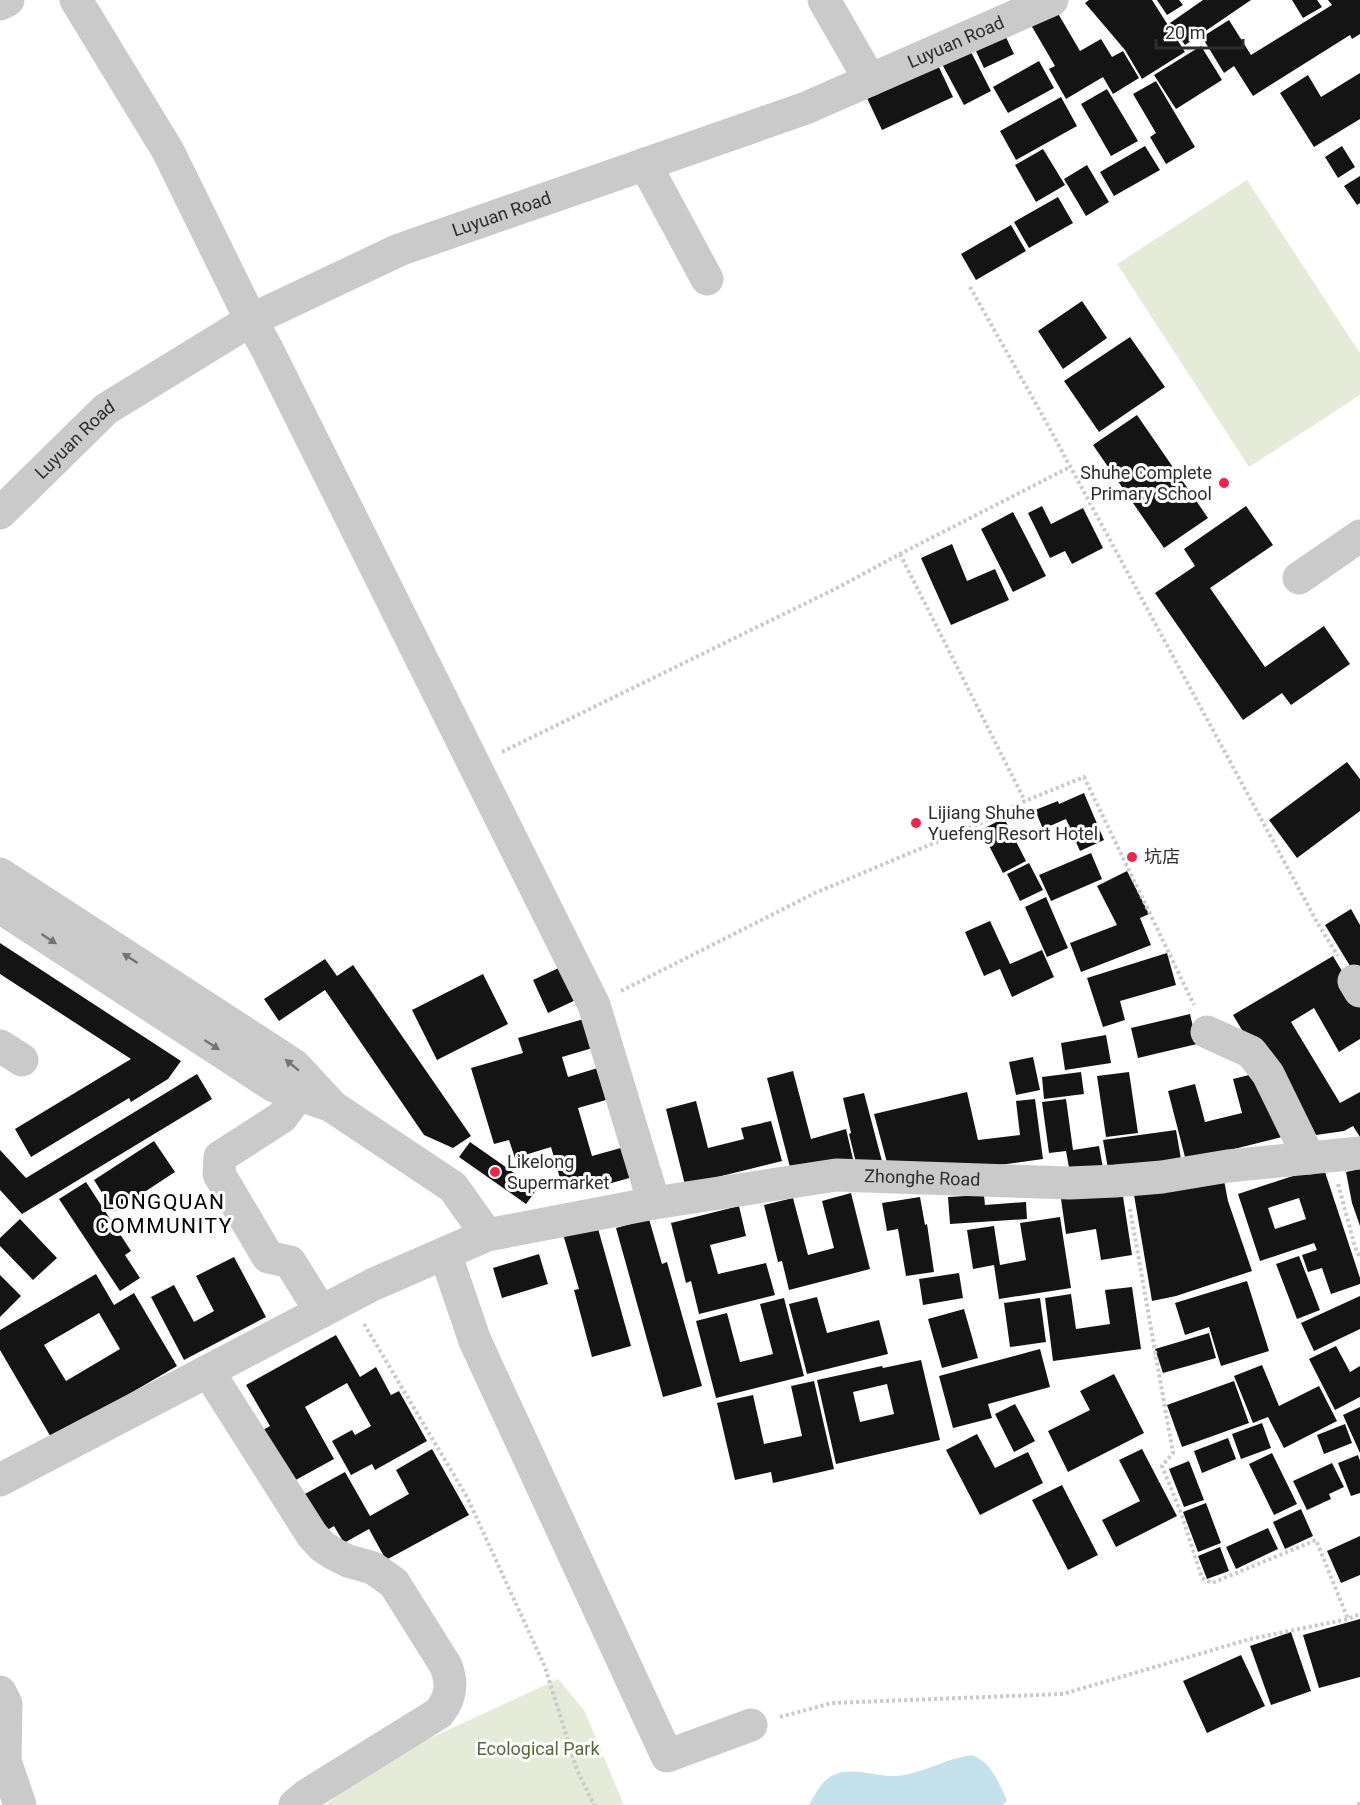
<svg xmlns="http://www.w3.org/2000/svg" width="1360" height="1805" font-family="Roboto,'Noto Sans SC',sans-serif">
  <rect width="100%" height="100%" fill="#fff"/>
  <path fill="#e5ebd9" d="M1247 180 1360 353V395L1249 467 1117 264Z
    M558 1679 584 1710 624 1805H325L383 1760Z"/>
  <path fill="#c4e1ec" d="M972 1755C992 1763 998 1782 1007 1800L1003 1805H809C816 1793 822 1779 836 1774 855 1767 877 1777 896 1776 923 1774 946 1758 972 1755Z"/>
  <path fill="#141414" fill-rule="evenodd" d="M1089 0H1152L1185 52 1142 79 1125 50 1085 3Z
    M1157 0H1179L1183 5 1167 15Z
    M1203 0H1251L1185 45 1170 23Z
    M1292 0H1317L1322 7 1303 18Z
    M1328 0H1360V34L1352 39 1350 35 1253 96 1234 66 1224 73 1202 37 1229 20 1251 55 1332 5Z
    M1056 10 1080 51 1101 39 1112 57 1123 51 1139 78 1113 94 1103 77 1066 99 1049 69 1055 66 1031 25Z
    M1004 33 1014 54 984 68 974 47Z
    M1201 46 1222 80 1176 109 1154 75Z
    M970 50 991 91 964 105 942 64Z
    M1039 61 1054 88 1008 113 993 87Z
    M937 63 953 97 882 130 866 96Z
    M1360 73V119L1314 147 1280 93 1308 75 1321 97Z
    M1156 81 1195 147 1166 164 1150 137 1156 133 1133 94Z
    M1107 89 1138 141 1111 156 1081 104Z
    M1061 97 1077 126 1016 160 1000 131Z
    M1145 146 1160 170 1114 196 1100 172Z
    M1342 146 1355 167 1338 178 1325 157Z
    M1043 149 1065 185 1036 202 1015 165Z
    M1087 165 1109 202 1086 216 1064 179Z
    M1360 176V203L1357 205 1344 186Z
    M1058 197 1073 223 1029 248 1014 222Z
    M1011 225 1026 251 976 280 961 254Z
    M1082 301 1107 338 1063 369 1038 331Z
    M1130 337 1165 387 1099 432 1064 381Z
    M1137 415 1208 518 1164 548 1093 445Z
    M1042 506 1051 524 1083 508 1103 548 1072 564 1065 551 1050 558 1028 513Z
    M1246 506 1273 545 1210 588 1265 667 1324 626 1350 664 1291 705 1282 693 1243 720 1155 593 1195 566 1184 549Z
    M1013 512 1046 576 1013 592 981 529Z
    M952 544 967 581 995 569 1009 600 951 625 921 558Z
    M1347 762 1360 779V811L1297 858 1269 820Z
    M1084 793 1104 840 1080 851 1066 819 1043 829 1035 810 1058 801 1059 804Z
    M1004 818 1026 861 1003 873 981 830Z
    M1091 853 1102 879 1051 901 1039 875Z
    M1029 863 1043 890 1020 901 1007 874Z
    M1127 871 1149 914 1140 918 1151 945 1081 972 1070 943 1117 925 1097 886Z
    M1046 897 1068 948 1047 957 1025 907Z
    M1351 909 1360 925V971L1355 974 1325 925Z
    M990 921 1010 964 1042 950 1054 977 1012 997 1000 969 984 976 965 932Z
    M0 943 181 1061 168 1079 131 1102 129 1098 31 1157 15 1129 131 1059 0 974Z
    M1167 953 1176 985 1120 1001 1125 1020 1103 1027 1087 978Z
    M1333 956 1360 1001V1039L1339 1052 1314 1008 1291 1022 1340 1103 1360 1092V1137L1353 1126 1344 1131 1316 1135 1260 1040 1251 1045 1233 1015Z
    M580 958 595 991 548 1013 533 980Z
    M325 959 337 976 353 965 471 1136 453 1148 424 1135 325 990 279 1021 264 999Z
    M483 974 508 1024 437 1060 412 1010Z
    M608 1012 654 1171 601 1186 599 1182 564 1192 551 1147 515 1158 509 1140 494 1144 471 1068 523 1053 518 1038ZM596 1047 601 1067 568 1077 562 1057ZM613 1098 628 1146 592 1156 578 1108Z
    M1190 1014 1197 1044 1138 1058 1131 1028Z
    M1106 1035 1111 1063 1065 1070 1061 1043Z
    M1033 1057 1040 1090 1016 1095 1009 1062Z
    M793 1071 811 1139 846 1129 853 1159 792 1175 767 1078Z
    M1081 1072 1084 1094 1044 1099 1042 1077Z
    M1129 1072 1138 1133 1106 1137 1097 1076Z
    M1261 1072 1282 1137 1186 1161 1168 1091 1195 1084 1205 1122 1242 1113 1233 1079Z
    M197 1074 212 1099 22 1214 0 1190V1150L26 1178Z
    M967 1092 978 1140 1020 1135 1016 1101 1035 1099 1043 1159 969 1169 889 1170 874 1114Z
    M864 1093 883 1165 858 1171 849 1134 851 1133 843 1098Z
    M1066 1099 1073 1150 1099 1146 1103 1168 1070 1173 1066 1151 1049 1153 1042 1102Z
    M696 1101 708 1148 744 1139 741 1128 771 1121 782 1161 685 1185 666 1109Z
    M1176 1130 1181 1159 1108 1169 1103 1140Z
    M154 1141 175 1172 114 1212 94 1180Z
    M470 1142 537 1189 526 1204 459 1157Z
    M1323 1166 1360 1278V1284L1331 1294 1322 1268 1308 1272 1302 1255 1317 1250 1314 1243 1260 1261 1238 1194ZM1299 1198 1306 1219 1275 1229 1268 1208Z
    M1360 1169V1226L1352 1203 1346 1172Z
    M1223 1175 1228 1201 1252 1271 1176 1296 1152 1301 1133 1189Z
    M86 1182 131 1251 125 1255 140 1278 120 1291 59 1199Z
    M1122 1190 1132 1255 1101 1260 1096 1229 1066 1234 1061 1199Z
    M851 1193 870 1269 789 1290 782 1261 778 1262 764 1205 793 1198 808 1255 834 1248 822 1201Z
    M984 1195 985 1205 1026 1202 1027 1219 950 1224 948 1197Z
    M920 1197 925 1225 927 1224 934 1272 906 1276 898 1229 887 1231 882 1203Z
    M739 1206 746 1236 710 1245 718 1274 766 1263 775 1295 699 1314 691 1281 686 1283 671 1223Z
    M1060 1217 1071 1288 999 1299 994 1265 973 1269 967 1230 994 1226 1000 1265 1026 1260 1020 1223Z
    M20 1219 57 1258 33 1280 0 1246V1238Z
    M649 1219 662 1264 667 1262 702 1386 663 1397 616 1228Z
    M597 1225 631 1346 592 1357 574 1290 579 1289 563 1234Z
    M539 1254 548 1284 502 1298 493 1268Z
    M1299 1256 1320 1310 1297 1319 1276 1264Z
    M234 1257 266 1317 184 1360 151 1297 174 1285 194 1322 214 1311 196 1276Z
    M959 1273 963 1298 923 1305 919 1279Z
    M96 1274 114 1305 134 1293 177 1366 52 1439 0 1350V1330ZM99 1313 120 1349 66 1381 44 1345Z
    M0 1275 21 1296 0 1317Z
    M1247 1281 1269 1351 1221 1366 1209 1327 1185 1335 1175 1303Z
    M1132 1287 1141 1349 1053 1361 1045 1298 1071 1294 1076 1329 1110 1324 1105 1290Z
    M1360 1296V1329L1314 1351 1301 1323Z
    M817 1297 827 1333 879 1320 888 1354 807 1374 789 1304Z
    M784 1298 804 1376 716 1398 696 1321 727 1313 740 1362 773 1354 760 1304Z
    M1040 1298 1046 1342 1010 1347 1004 1303Z
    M964 1309 978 1358 942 1368 928 1319Z
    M1209 1333 1216 1358 1163 1373 1155 1349Z
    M336 1335 360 1377 376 1367 391 1395 399 1391 427 1441 375 1470 372 1464 351 1475 332 1441 352 1430 355 1435 371 1426 347 1383 305 1407 334 1459 292 1482 263 1430 270 1426 246 1385Z
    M1336 1346 1350 1372 1360 1366V1397L1335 1410 1309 1359Z
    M1040 1349 1050 1387 988 1404 992 1418 953 1428 939 1376Z
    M921 1360 940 1440 836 1464 817 1380 882 1366 883 1368ZM887 1384 894 1414 860 1422 853 1392Z
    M1262 1365 1279 1406 1319 1386 1337 1421 1284 1448 1268 1417 1253 1423 1234 1376Z
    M1114 1374 1144 1433 1068 1472 1048 1431 1090 1410 1080 1391Z
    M814 1381 834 1469 773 1483 771 1472 735 1480 717 1403 753 1395 764 1444 802 1436 791 1386Z
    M1234 1381 1249 1423 1182 1447 1167 1405Z
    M1015 1404 1035 1441 1014 1452 995 1414Z
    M1360 1407V1453L1343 1415Z
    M1262 1423 1271 1448 1241 1459 1232 1434Z
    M1345 1424 1352 1443 1324 1454 1317 1435Z
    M977 1434 995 1468 1028 1452 1043 1483 980 1515 946 1450Z
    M1228 1438 1236 1459 1202 1473 1194 1451Z
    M432 1449 469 1515 386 1560 369 1529 344 1543 334 1526 324 1532 303 1495 345 1472 370 1516 409 1494 396 1470Z
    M1142 1449 1177 1516 1116 1547 1102 1520 1140 1501 1119 1460Z
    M1272 1453 1297 1504 1274 1515 1249 1464Z
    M1358 1455 1360 1461V1493L1351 1496 1338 1463Z
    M1189 1461 1204 1500 1184 1507 1169 1469Z
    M1332 1463 1344 1487 1329 1494 1331 1499 1307 1510 1293 1481Z
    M1062 1485 1098 1555 1068 1570 1032 1500Z
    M1206 1503 1221 1543 1198 1552 1183 1512Z
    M1301 1509 1313 1536 1285 1549 1273 1522Z
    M1268 1528 1278 1549 1236 1569 1226 1547Z
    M1360 1536V1575L1341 1583 1327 1551Z
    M1220 1547 1229 1571 1207 1579 1198 1556Z
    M1360 1619V1677L1319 1688 1303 1635Z
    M1291 1632 1311 1691 1271 1705 1250 1646Z
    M1241 1655 1265 1706 1207 1733 1183 1681Z"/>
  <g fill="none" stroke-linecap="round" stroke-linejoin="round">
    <path stroke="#cacaca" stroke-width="4" stroke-dasharray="3 3" stroke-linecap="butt" d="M970 287 1039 409 1318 924 1338 956
      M900 554 1025 801
      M502 752 837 588 900 554 1070 467
      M621 991 815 893 979 824 1025 801 1084 777 1194 1005
      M1338 1184 1355 1247 1360 1258
      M1130 1209 1173 1453 1162 1466 1181 1513 1202 1578 1212 1583 1316 1540 1348 1619
      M364 1324 467 1497 545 1667 577 1770 594 1805
      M780 1717 832 1703 1063 1694 1250 1639 1348 1619 1360 1614
      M1358 1805 1360 1802"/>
    <g stroke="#cacaca" stroke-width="33">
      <path d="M76 0 168 151 251 320 267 349 594 1005 654 1203"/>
      <path d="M824 0 870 80"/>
      <path d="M0 4 8 0"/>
      <path d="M645 164 707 279"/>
      <path id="s1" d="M0 513 106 409 251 320 399 250 806 108 1052 0"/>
      <path d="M1299 578 1360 536"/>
      <path d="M0 874 294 1065 333 1107 453 1187 487 1235"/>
      <path d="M0 907 274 1086 329 1105"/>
      <path d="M1354 981 1360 991"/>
      <path d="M1207 1032 1251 1052 1268 1074 1309 1158"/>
      <path d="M0 1046 22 1060"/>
      <path d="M299 1094 282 1117 220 1157 219 1174 268 1257 290 1262 321 1312"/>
      <path d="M445 1253 475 1341 667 1756 751 1725"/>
      <path d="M208 1371 312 1535 322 1546 334 1554 348 1561 373 1568 394 1583 446 1666C453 1684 451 1698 439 1713L307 1795 295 1805"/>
      <path id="s2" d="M0 1480 374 1284 487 1235 654 1203 836 1175 1070 1183 1115 1181 1162 1177 1228 1166 1360 1153"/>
      <path d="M0 1692 6 1704 5 1761 20 1805"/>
    </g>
  </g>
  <defs><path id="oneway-solid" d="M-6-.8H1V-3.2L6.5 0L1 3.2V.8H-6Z" transform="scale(1.5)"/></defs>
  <g fill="#747474">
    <use href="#oneway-solid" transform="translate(49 939) rotate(33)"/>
    <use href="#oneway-solid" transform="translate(130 958) rotate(-147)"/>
    <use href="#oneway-solid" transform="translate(212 1045) rotate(33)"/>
    <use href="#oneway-solid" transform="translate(292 1065) rotate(-141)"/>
  </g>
  <g fill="#ed2649" stroke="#fff" stroke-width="2">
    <circle cx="1224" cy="483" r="6"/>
    <circle cx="916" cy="823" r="6"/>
    <circle cx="1132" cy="857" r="6"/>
    <circle cx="495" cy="1172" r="6"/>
  </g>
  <g text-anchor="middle" stroke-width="6" stroke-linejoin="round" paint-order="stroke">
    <g font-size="18" fill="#2d2d2d" stroke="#fff">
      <text dy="6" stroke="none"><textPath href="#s1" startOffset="1077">Luyuan Road</textPath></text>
      <text dy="6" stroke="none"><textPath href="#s1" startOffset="591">Luyuan Road</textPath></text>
      <text dy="6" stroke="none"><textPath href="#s1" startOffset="105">Luyuan Road</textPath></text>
      <text dy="6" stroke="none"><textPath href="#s2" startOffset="986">Zhonghe Road</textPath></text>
    </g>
    <g font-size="18" fill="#2d2d2d" stroke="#fff" text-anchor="start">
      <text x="1212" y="479" text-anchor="end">Shuhe Complete<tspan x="1212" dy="21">Primary School</tspan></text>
      <text x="928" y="819">Lijiang Shuhe<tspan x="928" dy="21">Yuefeng Resort Hotel</tspan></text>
      <text x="1144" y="863">坑店</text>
      <text x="507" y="1168">Likelong<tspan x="507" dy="21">Supermarket</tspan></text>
    </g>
    <g font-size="18" fill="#556a39" stroke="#fff">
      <text x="538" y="1755">Ecological Park</text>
    </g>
    <g font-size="21" letter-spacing="1.5" fill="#000" stroke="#fff">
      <text x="164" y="1209">LONGQUAN<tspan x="164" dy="24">COMMUNITY</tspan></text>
    </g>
  </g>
  <path d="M1156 39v9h87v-9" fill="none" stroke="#2d2d2d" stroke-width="3"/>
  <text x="1165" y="39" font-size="18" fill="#2d2d2d" stroke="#ffffff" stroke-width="4.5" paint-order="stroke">20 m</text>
</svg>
